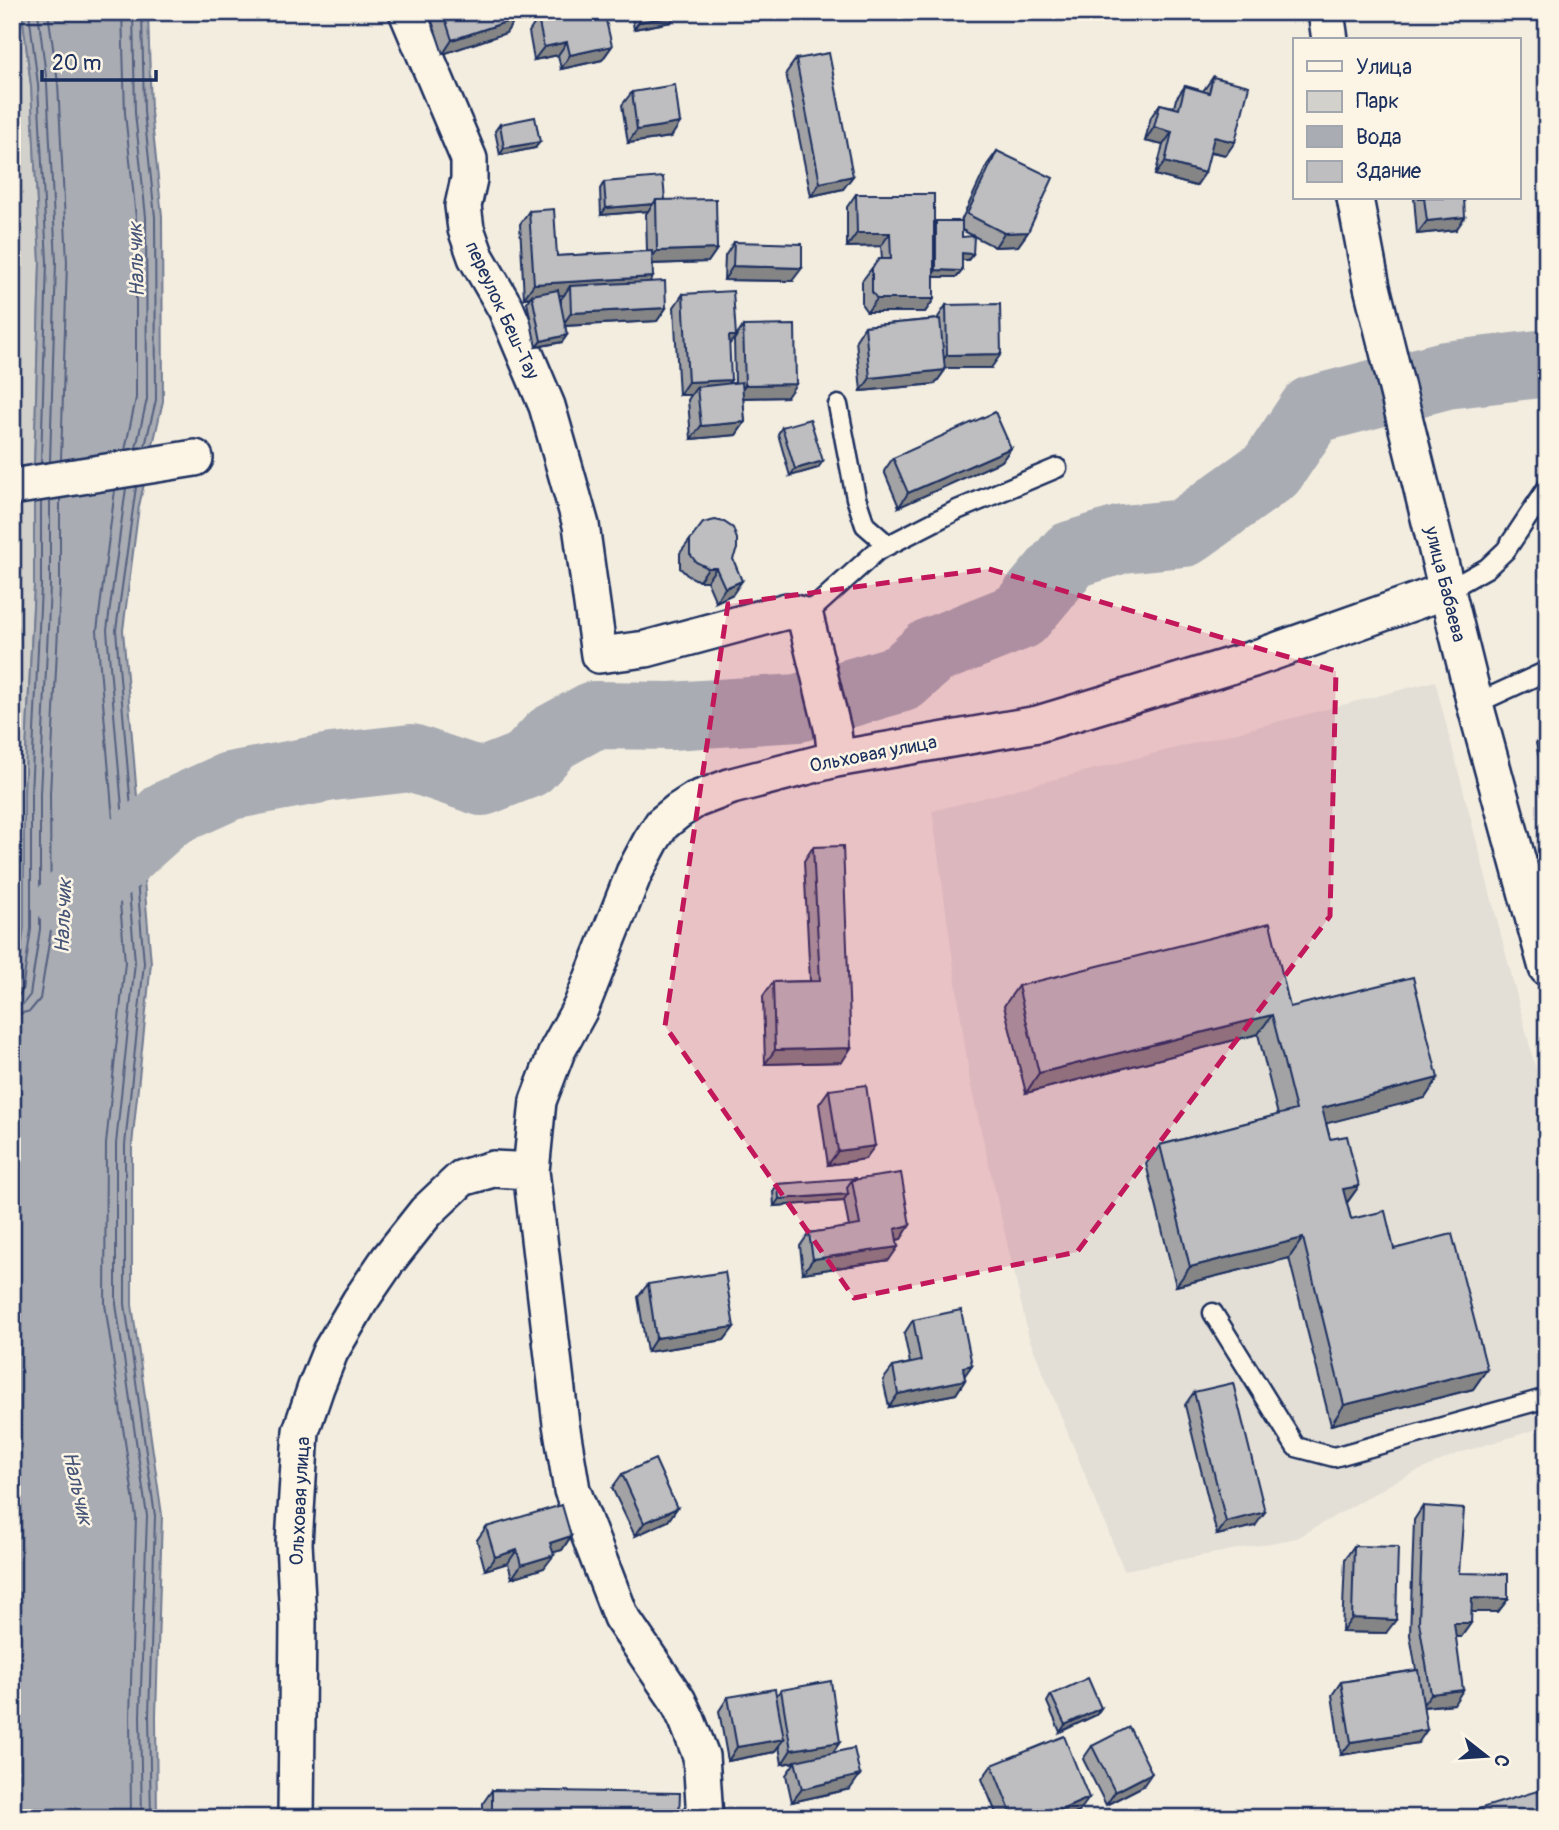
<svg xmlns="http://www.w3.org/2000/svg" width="1559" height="1830" font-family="Pangolin,sans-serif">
  <rect width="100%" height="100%" fill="#f3ede0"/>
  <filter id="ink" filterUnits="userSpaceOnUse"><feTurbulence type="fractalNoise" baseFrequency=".0143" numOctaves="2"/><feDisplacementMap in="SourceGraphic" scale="14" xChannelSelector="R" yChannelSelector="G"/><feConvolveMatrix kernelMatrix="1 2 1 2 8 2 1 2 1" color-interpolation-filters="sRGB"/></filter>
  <g filter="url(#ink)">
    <path fill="#e3dfd6" d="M1435 681 1547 1112V1426L1456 1454 1396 1481 1297 1538 1124 1570 1029 1338 970 1083 932 811Z"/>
    <path fill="#d3d1cc" stroke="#778095" stroke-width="2" d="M12 12H22L31 86 40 262 34 467V586L24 794V928L12 1013Z"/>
    <path fill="#a9acb3" stroke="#707a91" stroke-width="2" d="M22 12H148L151 112 162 216 163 401 139 506 123 630 151 963 132 1145V1305L162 1515 156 1716 157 1818H12V1013L24 928V794L34 586V467L40 262 31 86Z"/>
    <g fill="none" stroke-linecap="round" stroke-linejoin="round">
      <path stroke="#546180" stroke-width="2" d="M29 12 38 85 47 262 41 463
        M38 12 47 84 56 262 50 461
        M48 12 58 83 67 262 61 460
        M122 12 125 113 136 218V398L125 450
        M133 12 135 113 146 217 147 399 136 448
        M142 12 144 112 155 217 156 400 145 446
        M136 487 116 630 144 963 125 1145V1304L155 1516 149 1716 151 1818
        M126 488 107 630 135 962 116 1144V1304L147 1516 140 1716 142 1818
        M115 490 97 631 125 962 106 1144 105 1304 136 1517 130 1716 131 1818
        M12 997 18 996 22 991 31 929V794L41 587V502
        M12 1006 23 1004 30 995 40 929V794L50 587V500
        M12 1016 30 1011 40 999 51 930 50 794 60 587V499"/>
      <path stroke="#a9acb3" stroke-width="68" d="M70 902 168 814 230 786 332 767 411 758 482 782 528 764 552 738 594 715 671 716 798 708 902 678 932 651 1020 616 1071 555 1123 539 1184 533 1272 470 1312 410 1446 375 1547 363"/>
      <g stroke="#1b2f5e" stroke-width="23">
        <path id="lane" d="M838 405 856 498 865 525 888 545
          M1448 590 1487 568 1506 550 1547 488
          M805 616 877 551 957 510 1057 468
          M1475 704 1547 671
          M1213 1313 1296 1447 1334 1457 1547 1398"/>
      </g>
      <g stroke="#1b2f5e" stroke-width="40">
        <path id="street" d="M407 12 469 159V179L463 206 466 229 476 257 506 309 547 406 581 525 599 655 646 649 787 611 805 616 833 731 836 759
          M1326 12 1330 40
          M1355 198 1372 287 1475 704 1547 968
          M12 487 195 458
          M296 1818 298 1619 294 1543 301 1431 316 1387 330 1352 360 1301 388 1260 426 1212 462 1178 493 1169 531 1171
          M705 1818 701 1756 687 1720 678 1701 621 1617 572 1490 561 1424 531 1171 538 1101 557 1051 581 1007 634 873 651 841 662 824 678 811 695 800 732 786 836 759 1038 724 1253 659 1448 590"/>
      </g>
      <use href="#lane" stroke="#fcf5e5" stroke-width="18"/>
      <use href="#street" stroke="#fcf5e5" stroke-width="35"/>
    </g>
    <path fill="#a3a3a5" stroke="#1b2f5e" stroke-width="2" fill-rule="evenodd" d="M439 12H443L515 19 506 33 443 54 432 21Z
      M631 12H675L671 22 634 29Z
      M538 18 612 46 602 60 561 69 558 55 534 60 529 32Z
      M796 59 853 176 843 189 811 196 786 73Z
      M1213 77 1226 155 1210 152 1196 186 1155 175 1163 145 1145 141 1151 117 1160 104 1174 107 1176 99 1185 86 1203 91Z
      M632 92 671 137 628 143 622 105Z
      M500 124 535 148 500 155 495 131Z
      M997 151 1028 232 1018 246 995 247 962 230V237L973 254 968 260H962V271L957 277H934V299L925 312H867L862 305V281L872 268 882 259 881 246 847 247V207L856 194 934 223 936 221H961L987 165Z
      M604 182 665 200 717 249 708 262 653 264 650 282 666 308 657 321 565 326 567 335 562 342 536 347 527 302 530 297 524 298 520 224 529 211 557 256 647 251 646 214 648 211 601 215 600 189ZM559 295H564L561 299V307Z
      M1414 198H1464L1456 230 1417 234Z
      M734 242 792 281 724 280 725 256Z
      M683 294 731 380 728 384 735 383 734 340 743 326 787 397 743 398 745 422 736 435 691 439 688 400 691 395H679L674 307Z
      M946 305 991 368H945V370L935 384 861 391 856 340 865 326 937 319Z
      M782 427 818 468 790 476 778 434Z
      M1011 448 1002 461 899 507 884 471 893 458Z
      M690 540 733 559V594L716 602 707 581H699L687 575 680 568V553Z
      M1547 729V799L1536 743 1545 730Z
      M813 847 842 1062 765 1064 763 996 773 982 810 981 804 861Z
      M1018 986 1290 1007 1438 1078 1425 1098 1326 1123 1330 1139 1359 1186 1347 1203 1351 1219 1394 1249 1487 1369 1473 1389 1331 1425 1289 1258 1176 1286 1146 1164 1160 1145 1278 1115 1258 1034 1026 1093 1004 1006Z
      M829 1090 865 1159 828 1165 819 1104Z
      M856 1180 910 1225 901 1239 897 1240 889 1260 803 1273 800 1246 809 1233 849 1227 844 1200 843 1201 774 1206 773 1191 778 1184Z
      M648 1284 734 1327 724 1340 647 1352 638 1297Z
      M913 1320 972 1365 964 1375 965 1380 956 1394 889 1407 883 1380 893 1367 910 1363 904 1334Z
      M1194 1392 1255 1526 1217 1535 1185 1405Z
      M622 1474 677 1508 668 1521 635 1536 612 1488Z
      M1423 1506 1459 1573 1508 1599 1498 1612H1471V1623L1461 1637 1456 1636 1454 1704 1423 1707 1418 1743 1341 1755 1332 1695 1341 1682 1416 1670 1410 1635 1414 1520Z
      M486 1527 571 1536 562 1550 553 1552 544 1568 512 1578 508 1563 485 1570 477 1540Z
      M1354 1546 1386 1633 1342 1632 1345 1559Z
      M781 1690 840 1742 833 1752 850 1789 792 1802 786 1775 795 1762 782 1764 779 1746 774 1752 728 1761 719 1711 728 1697 776 1696Z
      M1051 1695 1101 1708 1096 1715 1060 1732 1047 1702Z
      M1092 1746 1143 1786 1106 1805 1083 1759Z
      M992 1765 1079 1812 1065 1818H998L982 1779Z
      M492 1790 679 1818H483V1803Z"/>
    <path fill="#858586" stroke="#1b2f5e" stroke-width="2" d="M675 16 671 22 634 29 639 22Z
      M515 19 506 33 443 54 452 40Z
      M567 42 558 55 534 60 544 47Z
      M612 46 602 60 561 69 570 55Z
      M680 123 671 137 628 143 637 130Z
      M1154 127 1172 132 1163 145 1145 141Z
      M1214 137 1235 142 1226 155 1205 150Z
      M540 142 535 148 500 155 504 148Z
      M1165 162 1205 173 1196 186 1155 175Z
      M853 176 843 189 811 196 820 183Z
      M653 204 648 211 601 215 606 208Z
      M1465 217 1456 230 1417 234 1427 221Z
      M1028 232 1018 246 995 247 1004 233Z
      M857 233H890L881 246 847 247Z
      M717 249 708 262 647 264 657 251Z
      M962 253 973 254 968 260H957Z
      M733 266 802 268 792 281 724 280Z
      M936 270 962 271 957 277H931Z
      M653 277 644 290 570 286 564 295 532 297V295L530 297 524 298 534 284Z
      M877 299H934L925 312H867Z
      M666 308 657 321 562 326 571 313Z
      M567 335 562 342 536 347 541 341Z
      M729 336H736L726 349Z
      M1001 354 991 368H937L947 355Z
      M945 370 935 384 861 391 870 378Z
      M731 380 721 393 697 387 691 395H679L688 382Z
      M796 384 787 397 735 398 745 385Z
      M745 422 736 435 691 439 701 426Z
      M1011 448 1002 461 899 507 908 493Z
      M823 461 818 468 790 476 795 469Z
      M708 568H716L707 581H699Z
      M742 581 733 594 716 602 725 588Z
      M1272 1015 1258 1034 1026 1093 1039 1073Z
      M851 1048 842 1062 765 1064 775 1050Z
      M1438 1078 1425 1098 1309 1128 1322 1108Z
      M875 1146 865 1159 828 1165 838 1151Z
      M1359 1186 1345 1205 1343 1189Z
      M848 1194 843 1201 774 1206 779 1199Z
      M910 1225 901 1239 886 1242 895 1229Z
      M1303 1238 1289 1258 1176 1286 1190 1267Z
      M898 1247 889 1260 803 1273 813 1259Z
      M734 1327 724 1340 647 1352 656 1338Z
      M972 1365 963 1378V1367Z
      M1487 1369 1473 1389 1331 1425 1344 1405Z
      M965 1380 956 1394 889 1407 898 1394Z
      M677 1508 668 1521 635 1536 644 1523Z
      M1265 1512 1255 1526 1217 1535 1226 1522Z
      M571 1536 562 1550 541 1556 550 1543Z
      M517 1550 508 1563 485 1570 495 1557Z
      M554 1555 544 1568 512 1578 521 1565Z
      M1472 1598 1508 1599 1498 1612H1462Z
      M1352 1618 1396 1620 1386 1633 1342 1632Z
      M1454 1623H1471L1461 1637 1444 1636Z
      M1463 1690 1454 1704 1421 1707 1431 1694Z
      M1101 1708 1096 1715 1060 1732 1065 1725Z
      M1427 1730 1418 1743 1341 1755 1351 1742Z
      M784 1739 774 1752 728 1761 737 1747Z
      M840 1742 831 1755 782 1764 791 1750Z
      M1152 1773 1143 1786 1106 1805 1115 1792Z
      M860 1775 850 1789 792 1802 802 1789Z
      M1089 1798 1079 1812 1065 1818H1042Z
      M492 1814 635 1816 634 1818H489Z"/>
    <path fill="#bebec0" stroke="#1b2f5e" stroke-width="2" d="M443 12H513L515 19 452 40Z
      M565 12H604L612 46 570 55 567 42 544 47 538 18Z
      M637 12H675V16L639 22Z
      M829 53 853 176 820 183 796 59Z
      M1213 77 1249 86 1235 142 1214 137 1205 173 1165 162 1172 132 1154 127 1160 104 1179 109 1185 86 1209 93Z
      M675 85 680 123 637 130 632 92Z
      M535 117 540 142 504 148 500 124Z
      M997 151 1053 178 1028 232 1004 233 967 214Z
      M663 177 665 200H656L653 204 606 208 604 182Z
      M856 194H934V299H877L872 292V268L879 259H891L890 233H857Z
      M1424 198H1464L1465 217 1427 221Z
      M716 199 717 249 657 251 656 200Z
      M554 209 557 256 652 251 653 277 534 284 529 211Z
      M936 221H962V237L974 236 973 254 962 253V271L936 270Z
      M734 242 802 244V268L733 266Z
      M665 281 666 308 571 313 570 286Z
      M558 290 567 335 541 341 532 295Z
      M733 291 736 336H729L731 380 688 382 683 294Z
      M1000 304 1001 354 947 355 946 305Z
      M940 319 945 370 870 378 865 326Z
      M795 325 796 384 745 385 743 326Z
      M742 382 745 422 701 426 697 387Z
      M995 412 1011 448 908 493 893 458Z
      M810 419 823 461 795 469 782 427Z
      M715 520 724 522 733 528 737 539V549L733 559 742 581 725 588 716 568H708L696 562 690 554V540L703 523Z
      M843 846 851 1048 775 1050 773 982 820 981 813 847Z
      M1270 923 1290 1007 1413 977 1438 1078 1322 1108 1330 1139 1347 1136 1359 1186 1343 1189 1351 1219 1385 1211 1394 1249 1452 1234 1487 1369 1344 1405 1303 1238 1190 1267 1160 1145 1296 1110 1272 1015 1039 1073 1018 986Z
      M866 1085 875 1146 838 1151 829 1090Z
      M901 1173 910 1225 895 1229 898 1247 813 1259 809 1233 860 1225 852 1180Z
      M856 1178V1180H852L847 1187 848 1194 779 1199 778 1184Z
      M725 1272 734 1327 656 1338 648 1284Z
      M961 1310 972 1365 963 1367 965 1380 898 1394 893 1367 921 1361 913 1320Z
      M1233 1383 1265 1512 1226 1522 1194 1392Z
      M655 1459 677 1508 644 1523 622 1474Z
      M562 1505 571 1536 550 1543 554 1555 521 1565 517 1550 495 1557 486 1527Z
      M1423 1506 1464 1509 1459 1573 1508 1574V1599L1472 1598 1471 1623H1454L1463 1690 1431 1694 1419 1622Z
      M1354 1546 1398 1547 1396 1620 1352 1618Z
      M1418 1670 1427 1730 1351 1742 1341 1682Z
      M1088 1678 1101 1708 1065 1725 1051 1695Z
      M831 1681 840 1742 791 1750 781 1690Z
      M775 1689 784 1739 737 1747 728 1697Z
      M1129 1727 1152 1773 1115 1792 1092 1746Z
      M1064 1736 1089 1798 1042 1818H1013L992 1765Z
      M854 1748 860 1775 802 1789 795 1761Z
      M1547 1788V1818H1449Z
      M492 1790 680 1793 679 1818H635V1816L492 1814Z"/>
  </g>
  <path fill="#c2185b" fill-opacity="0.2" stroke="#c2185b" stroke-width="5" stroke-dasharray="14 9" stroke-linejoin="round" d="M989 569 1336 671 1330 916 1077 1252 854 1298 665 1026 728 604Z"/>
  <g text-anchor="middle" stroke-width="5" stroke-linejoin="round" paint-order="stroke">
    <g font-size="19" fill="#1b2f5e" stroke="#fcf5e5">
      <text transform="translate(503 310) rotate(65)" y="7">переулок Беш-Тау</text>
      <text transform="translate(1446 584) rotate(76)" y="7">улица Бабаева</text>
      <text transform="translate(873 753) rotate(-11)" y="7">Ольховая улица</text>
      <text transform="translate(299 1501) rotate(-87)" y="7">Ольховая улица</text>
    </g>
    <g font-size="21" font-style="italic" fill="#465478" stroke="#fcf5e5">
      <text transform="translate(136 260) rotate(-92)" y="7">Нальчик</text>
      <text transform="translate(63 916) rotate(-88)" y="7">Нальчик</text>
      <text transform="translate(78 1488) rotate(77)" y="7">Нальчик</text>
    </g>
  </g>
  <rect width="1559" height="1830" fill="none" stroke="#fcf5e5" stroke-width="42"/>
  <rect x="21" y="21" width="1517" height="1788" fill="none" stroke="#1b2f5e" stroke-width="2.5" filter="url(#ink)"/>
  <rect x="1293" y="38" width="228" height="161" fill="#fcf5e5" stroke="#a2a6af" stroke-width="2"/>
  <rect x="1307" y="61" width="35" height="10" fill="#fcf5e5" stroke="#a2a6af" stroke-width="2"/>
  <text x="1356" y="74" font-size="21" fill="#1b2f5e">Улица</text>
  <rect x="1307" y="91" width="35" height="21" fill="#d3d1cc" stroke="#a2a6af" stroke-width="2"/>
  <text x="1356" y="108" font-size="21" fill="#1b2f5e">Парк</text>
  <rect x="1307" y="126" width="35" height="21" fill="#a9acb3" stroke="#a2a6af" stroke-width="2"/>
  <text x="1356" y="144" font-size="21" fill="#1b2f5e">Вода</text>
  <rect x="1307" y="161" width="35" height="21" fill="#bebec0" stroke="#a2a6af" stroke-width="2"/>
  <text x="1356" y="178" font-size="21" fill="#1b2f5e">Здание</text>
  <g transform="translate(1486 1756) rotate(107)" stroke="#fcf5e5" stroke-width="5" paint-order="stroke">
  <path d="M0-5L12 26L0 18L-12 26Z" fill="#1b2f5e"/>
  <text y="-10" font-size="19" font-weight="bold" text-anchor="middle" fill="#1b2f5e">С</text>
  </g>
  <path d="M42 70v10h114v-10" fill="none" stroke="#1b2f5e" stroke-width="3.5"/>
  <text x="52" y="70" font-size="21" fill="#1b2f5e" stroke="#fcf5e5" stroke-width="5" paint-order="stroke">20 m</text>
</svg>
